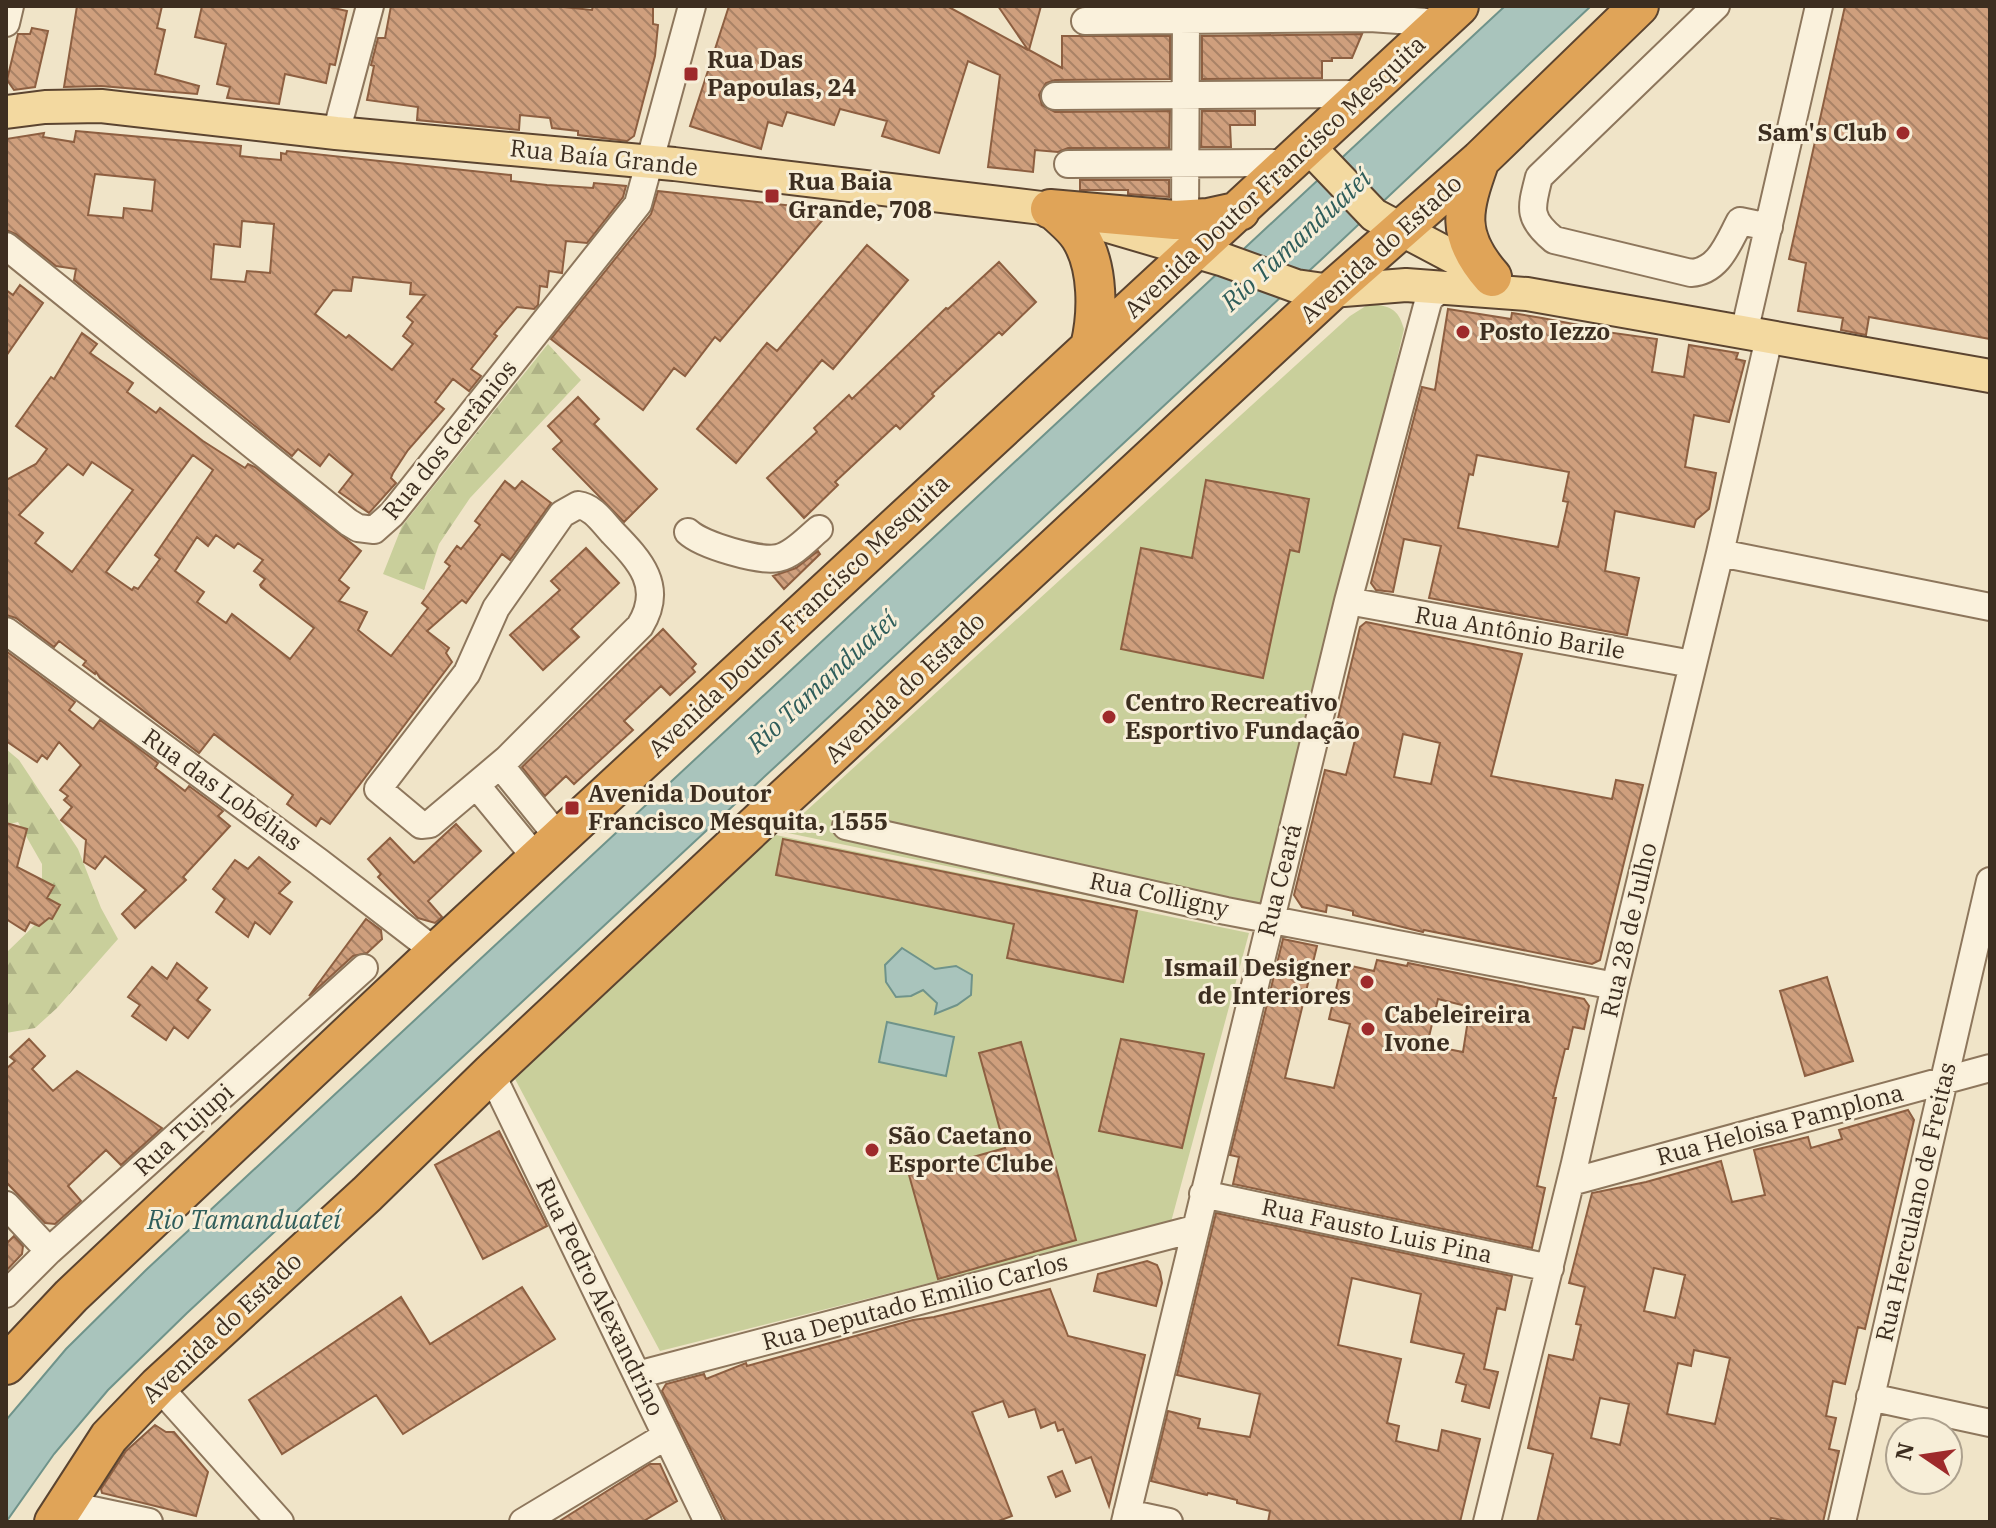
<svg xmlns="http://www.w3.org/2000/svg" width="1996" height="1528" font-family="'IBM Plex Serif',serif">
  <defs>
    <pattern id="forest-firs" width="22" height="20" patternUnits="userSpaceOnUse" patternTransform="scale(2)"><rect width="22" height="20" fill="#c9cf9b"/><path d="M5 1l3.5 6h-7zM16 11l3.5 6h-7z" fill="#aeb285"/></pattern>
    <pattern id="building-back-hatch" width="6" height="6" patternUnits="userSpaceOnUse" patternTransform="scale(2)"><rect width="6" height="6" fill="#cf9f7d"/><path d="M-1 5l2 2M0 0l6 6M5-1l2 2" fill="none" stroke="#a98266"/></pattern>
  </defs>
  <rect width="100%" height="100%" fill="#f0e4c8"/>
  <path fill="url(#forest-firs)" d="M548 344 581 380 470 498 439 544 424 590 383 574 402 526Z
    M6 749 19 760 78 849 101 908 118 939 57 1008 35 1028 6 1033V953L42 918V864L18 822 6 825Z"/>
  <path fill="#c9cf9b" d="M1369 304C1390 306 1398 308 1404 329L1339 603 1253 930 783 832 1318 345 1350 316Z
    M771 834 1249 933 1171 1222 660 1351 515 1079Z"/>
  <path fill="#a9c4bc" stroke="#6f938a" stroke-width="2" d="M1505 6H1591L1324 257 187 1313 108 1390 54 1454 6 1522V1420L66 1349 146 1270Z
    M902 948 935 969 956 966 972 975 971 995 957 1005 935 1014 937 1003 923 990 911 996 896 997 886 982 885 965Z
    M887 1022 954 1037 946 1076 879 1062Z"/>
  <path fill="url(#building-back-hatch)" stroke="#8d5f41" stroke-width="2" fill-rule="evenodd" d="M77 6H162L157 28 165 30 155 74 199 86 197 94 101 86 64 87Z
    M202 6H325L347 11 335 65 330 64 326 83 285 74 279 104 227 98 230 87 217 84 226 44 195 37Z
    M391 6H554L592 10 593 6H653V24L658 25 655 56 634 136 627 141 578 135V131L552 128 550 118 520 115 519 130 417 120 418 107 367 100 374 66 371 65 378 38H385Z
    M729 6H947L1028 50 998 6H1041L1029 50 1062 68V36H1170V79L1055 80 1046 83 1039 95 1042 105 1055 112 1170 111 1169 148H1068L1058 152 1035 150 1033 172 988 167 1000 75 968 61 939 153 882 136 887 121 840 109 834 125 787 112 782 126 768 122 761 149 690 126Z
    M1845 6H1990V339L1869 317 1866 335 1841 330 1843 318 1798 311 1806 263 1789 259Z
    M32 28 48 31 35 87 14 90 7 80 18 34H30Z
    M1362 34 1352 58H1332V61H1322V78L1202 79V36Z
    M1202 111H1255V125H1230L1231 147H1201Z
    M76 131 241 146 240 156 258 158 281 160V153L286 154 287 151 511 175V181L547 185 593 188 594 183 626 186 623 197 587 243 566 241 562 273 549 271 547 287 540 286 538 305 534 309 517 307 494 334 497 336 471 369 481 376 469 391 453 379 435 402 444 409 408 450 393 473 391 478 396 483 369 513 339 492 353 474 329 454 320 466 298 449 292 456 74 280 76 269 56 266 16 234 6 230V139L44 133 43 137 74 142ZM95 174 155 180 152 211 124 208 123 218 88 215ZM242 221 274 224 270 273 247 271 245 282 211 279 214 244 240 247ZM353 277 411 283 410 294 425 295 407 317 413 322 403 336 413 344 392 370 349 335 346 338 315 314 333 290 351 291Z
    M1080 180H1169V197L1128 194V190H1080Z
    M658 191 831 210 720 341 715 337 685 376 674 368 643 410 551 339 651 214Z
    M867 245 908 280 833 369 822 360 736 463 697 429 767 343 777 351Z
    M999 262 1036 302 1002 335 999 332 932 394 934 396 900 429 896 425 835 482 838 485 804 518 767 478 817 432 814 428 849 395 852 399 946 308 948 309Z
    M20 285 43 303 6 356V290L13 295Z
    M1448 309 1511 319 1512 313 1542 318 1600 329 1599 331 1657 339 1652 372 1684 377 1689 345 1738 353 1736 359 1745 361 1729 422 1694 415 1685 467 1716 473 1709 509 1696 520 1694 527 1615 511 1605 571 1639 578 1627 635 1429 598 1441 546 1404 539 1393 592 1376 590 1371 583 1422 387 1435 390ZM1477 455 1569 472 1563 501 1568 502 1558 547 1458 528 1469 474 1473 475Z
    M82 333 97 344 90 353 133 383 127 392 156 413 160 408 203 441 245 468 248 464 255 467 361 551 339 580 349 588 339 601 367 612 358 630 391 656 428 608 422 603 450 566 445 562 457 546 461 549 480 525 475 521 505 481 515 489 522 481 551 503 510 560 502 554 466 603 462 600 427 631 449 648 446 653 452 662 330 824 321 818 316 826 287 804 293 795 214 734 199 753 100 678 96 672 95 674 83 665 86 661 71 650 59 641 54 647 16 618 6 615V480L36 464 47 449 16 426 51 377 54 379ZM193 455 213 470 155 555 160 559 138 589 134 587 132 590 106 572ZM92 462 133 490 72 572 35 543 43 533 19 515 68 464 83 475ZM216 535 234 548 238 543 263 560 254 571 265 579 260 585 261 587 314 628 290 659 232 614 226 623 197 602 204 592 175 571 197 537 208 546Z
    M578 397 599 419 594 424 657 489 624 522 553 449 562 441 548 426Z
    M1206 480 1309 499 1299 552 1290 550 1263 678 1121 649 1141 548 1192 558Z
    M586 548 619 583 571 629 579 637 543 670 510 635 560 590 551 581Z
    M818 551 820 554 784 589 773 576 796 568Z
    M1366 622 1522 654 1491 776 1612 799 1616 780 1643 785 1600 960 1592 964 1424 930 1423 932 1353 915V911L1327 905 1326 912 1302 907 1294 895 1325 770 1346 775 1355 740 1334 735 1360 627ZM1403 734 1440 743 1431 784 1394 777Z
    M663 629 696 664 692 668 695 672 670 695 661 686 624 721 633 730 574 784 566 776 545 796 522 767Z
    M6 651 75 702 69 710 93 729 100 720 158 763 155 768 185 791 189 786 223 811 218 816 230 826 183 877 186 880 135 928 122 914 146 890 105 856 95 869 84 862 86 840 61 820 72 807 64 800 68 796 60 790 81 765 59 742 47 759 42 755 37 762 6 741Z
    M6 823 27 829 17 867 54 886 47 898 60 905 52 919 49 918 39 926 30 922 25 931 6 919Z
    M456 824 481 851 428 901 442 917 435 923 418 918 406 906 378 877 381 874 368 859 390 838 414 863Z
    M783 839 1137 911 1123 982 1007 958 1014 924 776 875Z
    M259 857 290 882 279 893 292 902 270 934 255 922 248 937 216 912 225 899 213 889 235 860 248 869Z
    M366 919 381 930 382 939 367 953 353 956 309 996Z
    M1283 939 1317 946 1285 1078 1334 1088 1350 1024 1329 1019 1342 964 1374 971 1377 960 1407 966 1408 963 1584 999 1589 1006 1584 1029 1573 1027 1568 1049H1565L1553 1098H1556L1537 1186 1545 1188 1532 1248 1233 1184 1239 1157 1230 1155ZM1438 999 1470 1007 1463 1052 1427 1045Z
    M177 963 207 988 197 1000 210 1010 188 1038 174 1027 166 1040 132 1016 140 1005 128 997 152 967 167 979Z
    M1827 977 1853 1061 1805 1076 1780 991Z
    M29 1039 45 1056 32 1069 53 1091 77 1071 162 1128 121 1165 106 1150 68 1186 81 1201 55 1224 45 1223 6 1182V1069L15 1061 10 1057Z
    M1121 1039 1204 1054 1182 1148 1099 1131Z
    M1021 1042 1076 1240 938 1279 909 1175 1005 1148 979 1053Z
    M1908 1110 1914 1120 1865 1329 1858 1327 1845 1384 1833 1381 1826 1416 1836 1418 1829 1449 1839 1451 1823 1522H1794L1771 1518 1770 1522H1537L1553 1454 1528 1448 1549 1355 1573 1360 1581 1325 1576 1324 1585 1287 1569 1283 1592 1193 1646 1182 1721 1161 1732 1202 1765 1195 1754 1150 1808 1137 1811 1148 1842 1139 1839 1130ZM1654 1268 1685 1275 1675 1318 1644 1311ZM1694 1350 1730 1358 1715 1424 1667 1414 1678 1363 1691 1366ZM1600 1398 1629 1404 1620 1445 1591 1438Z
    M499 1131 547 1226 483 1259 435 1165Z
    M1216 1213 1512 1276 1505 1310 1497 1308 1484 1369 1498 1372 1489 1408 1462 1401 1466 1385 1456 1382 1464 1354 1411 1342 1421 1294 1352 1278 1338 1345 1401 1359 1387 1423 1399 1426 1396 1441 1438 1451 1442 1430 1480 1439 1460 1522H1268L1270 1511 1237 1503V1500L1208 1493 1207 1495 1151 1481 1168 1411 1200 1419 1198 1428 1250 1437 1260 1394 1177 1375Z
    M14 1236 23 1246 22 1254 6 1271V1244Z
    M1147 1261 1157 1265 1160 1272 1162 1283 1156 1306 1094 1291 1098 1274Z
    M522 1287 555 1339 403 1434 376 1395 282 1454 249 1400 401 1297 430 1344Z
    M1050 1289 1068 1336 1145 1355 1109 1506 1091 1457 1076 1463 1063 1429 1058 1431 1055 1422 1041 1428 1035 1409 1009 1417 1003 1401 972 1412 1012 1516 996 1522H726L662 1391 666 1384 704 1374 706 1379 746 1363 747 1366 913 1320 934 1317Z
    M155 1425 166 1432H174L208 1472 196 1516 102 1493 101 1489 126 1451Z
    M650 1464H660L677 1501 642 1522H558Z
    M1062 1471 1070 1491 1056 1497 1048 1477Z"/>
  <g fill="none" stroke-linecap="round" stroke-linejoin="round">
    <g stroke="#8d765c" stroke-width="30">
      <path id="minor" d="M1716 6 1539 177C1531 208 1527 218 1554 240L1691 273C1719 271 1728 243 1740 221L1769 227
        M1085 21 1370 18 1442 23
        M6 23 10 6
        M1055 96 1364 94
        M336 133 370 6
        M1068 164 1292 163
        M1185 219 1186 18
        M6 246 348 522 358 528 374 530 392 514 638 204 692 6
        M1744 333 1819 6
        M578 505C593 507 602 521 612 532 639 560 665 586 640 626L507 759 430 824 421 825 378 789 467 673 496 608 562 514Z
        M688 532C702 545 759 562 778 558 793 555 807 539 819 529
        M1720 553 1990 607
        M1348 601 1692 664
        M6 631 319 862 436 952
        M500 765 559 838
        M477 786 537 859
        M846 826 1226 911 1615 986
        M491 1073 708 1522
        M1571 1182 1990 1068
        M1203 1194 1550 1268
        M6 1205 49 1251
        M6 1294 49 1251 364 968
        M637 1375 1194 1229
        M158 1386 280 1522
        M1870 1397 1990 1423
        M64 1504 149 1522
        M1127 1513 1169 1522
        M523 1522 666 1436
        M1125 1522 1348 601 1428 302 1431 297 1444 287
        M1487 1522 1575 1163 1615 986 1720 553 1769 338
        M1842 1522 1990 881"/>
    </g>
    <g stroke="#5b4430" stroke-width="36">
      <path id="major" d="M6 112 45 107 101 106 336 133 674 164 1050 209 1224 260 1296 286 1331 291 1406 285 1527 294 1990 376
        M1309 147 1374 215 1495 279"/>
    </g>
    <g stroke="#5b4430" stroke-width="42">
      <path id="highway" d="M1480 160C1462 210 1455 235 1492 277
        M1050 209 1175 220 1208 218 1240 211
        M1054 210C1063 219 1073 226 1080 237 1099 267 1098 314 1090 347
        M6 1365 71 1296 436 952 1459 6
        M54 1522 109 1437 158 1386 367 1194 491 1073 762 819 1331 291 1480 160 1639 6"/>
    </g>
    <use href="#minor" stroke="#faf1dc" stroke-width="26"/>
    <use href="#major" stroke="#f3d9a0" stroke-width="32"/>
    <use href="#highway" stroke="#e0a458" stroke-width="38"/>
  </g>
  <g fill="#9e2a2b" stroke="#f7eed8" stroke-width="3">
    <rect x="683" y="66" width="16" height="16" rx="4"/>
    <circle cx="1903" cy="133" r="8"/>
    <rect x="764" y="188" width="16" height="16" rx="4"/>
    <circle cx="1463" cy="332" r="8"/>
    <circle cx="1109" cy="717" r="8"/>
    <rect x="564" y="800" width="16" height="16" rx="4"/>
    <circle cx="1367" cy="982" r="8"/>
    <circle cx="1368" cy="1029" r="8"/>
    <circle cx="872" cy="1150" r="8"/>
  </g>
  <g text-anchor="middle" stroke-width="6" stroke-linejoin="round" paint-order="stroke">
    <g font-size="24" font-weight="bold" fill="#3d2e20" stroke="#f7eed8" text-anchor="start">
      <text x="707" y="68">Rua Das<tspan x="707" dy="28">Papoulas, 24</tspan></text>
      <text x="1887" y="141" text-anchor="end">Sam's Club</text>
      <text x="788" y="190">Rua Baia<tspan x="788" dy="28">Grande, 708</tspan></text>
      <text x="1479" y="340">Posto Iezzo</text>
      <text x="1125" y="711">Centro Recreativo<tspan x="1125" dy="28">Esportivo Fundação</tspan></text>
      <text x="588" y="802">Avenida Doutor<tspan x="588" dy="28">Francisco Mesquita, 1555</tspan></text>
      <text x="1351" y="976" text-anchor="end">Ismail Designer<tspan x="1351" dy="28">de Interiores</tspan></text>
      <text x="1384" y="1023">Cabeleireira<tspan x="1384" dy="28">Ivone</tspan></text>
      <text x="888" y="1144">São Caetano<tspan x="888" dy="28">Esporte Clube</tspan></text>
    </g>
    <g font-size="24" fill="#3d2e20" stroke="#f7eed8">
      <text transform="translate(604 158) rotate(6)" y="8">Rua Baía Grande</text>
      <text transform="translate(1275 177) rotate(-43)" y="8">Avenida Doutor Francisco Mesquita</text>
      <text transform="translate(1381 249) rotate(-42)" y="8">Avenida do Estado</text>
      <text transform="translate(450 440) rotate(-51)" y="8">Rua dos Gerânios</text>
      <text transform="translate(799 616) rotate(-43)" y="8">Avenida Doutor Francisco Mesquita</text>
      <text transform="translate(1520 633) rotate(10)" y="8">Rua Antônio Barile</text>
      <text transform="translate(905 688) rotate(-43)" y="8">Avenida do Estado</text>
      <text transform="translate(222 790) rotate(36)" y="8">Rua das Lobélias</text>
      <text transform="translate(1280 880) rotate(-76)" y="8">Rua Ceará</text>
      <text transform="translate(1159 895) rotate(12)" y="8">Rua Colligny</text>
      <text transform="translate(1629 930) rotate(-77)" y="8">Rua 28 de Julho</text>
      <text transform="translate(1780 1125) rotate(-15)" y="8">Rua Heloisa Pamplona</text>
      <text transform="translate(184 1130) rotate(-42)" y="8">Rua Tujupi</text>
      <text transform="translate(1916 1202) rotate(-77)" y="8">Rua Herculano de Freitas</text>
      <text transform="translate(1377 1231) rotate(12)" y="8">Rua Fausto Luis Pina</text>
      <text transform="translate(600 1297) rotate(64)" y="8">Rua Pedro Alexandrino</text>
      <text transform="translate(915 1302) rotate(-15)" y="8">Rua Deputado Emilio Carlos</text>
      <text transform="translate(222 1328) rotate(-43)" y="8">Avenida do Estado</text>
    </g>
    <g font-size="26" font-style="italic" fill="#2f5d5a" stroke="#f7eed8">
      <text transform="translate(1296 240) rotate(-43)" y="9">Rio Tamanduateí</text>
      <text transform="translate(822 682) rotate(-43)" y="9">Rio Tamanduateí</text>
      <text x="244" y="1229">Rio Tamanduateí</text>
    </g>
  </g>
  <rect width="1996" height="1528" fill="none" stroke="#3d2e20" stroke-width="16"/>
  <g transform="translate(1924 1456) rotate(283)"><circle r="38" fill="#f7eed8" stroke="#ada18e" stroke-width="2"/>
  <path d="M0-6L14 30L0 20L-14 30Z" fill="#9e2a2b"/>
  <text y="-12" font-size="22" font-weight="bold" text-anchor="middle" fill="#3d2e20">N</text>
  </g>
</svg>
